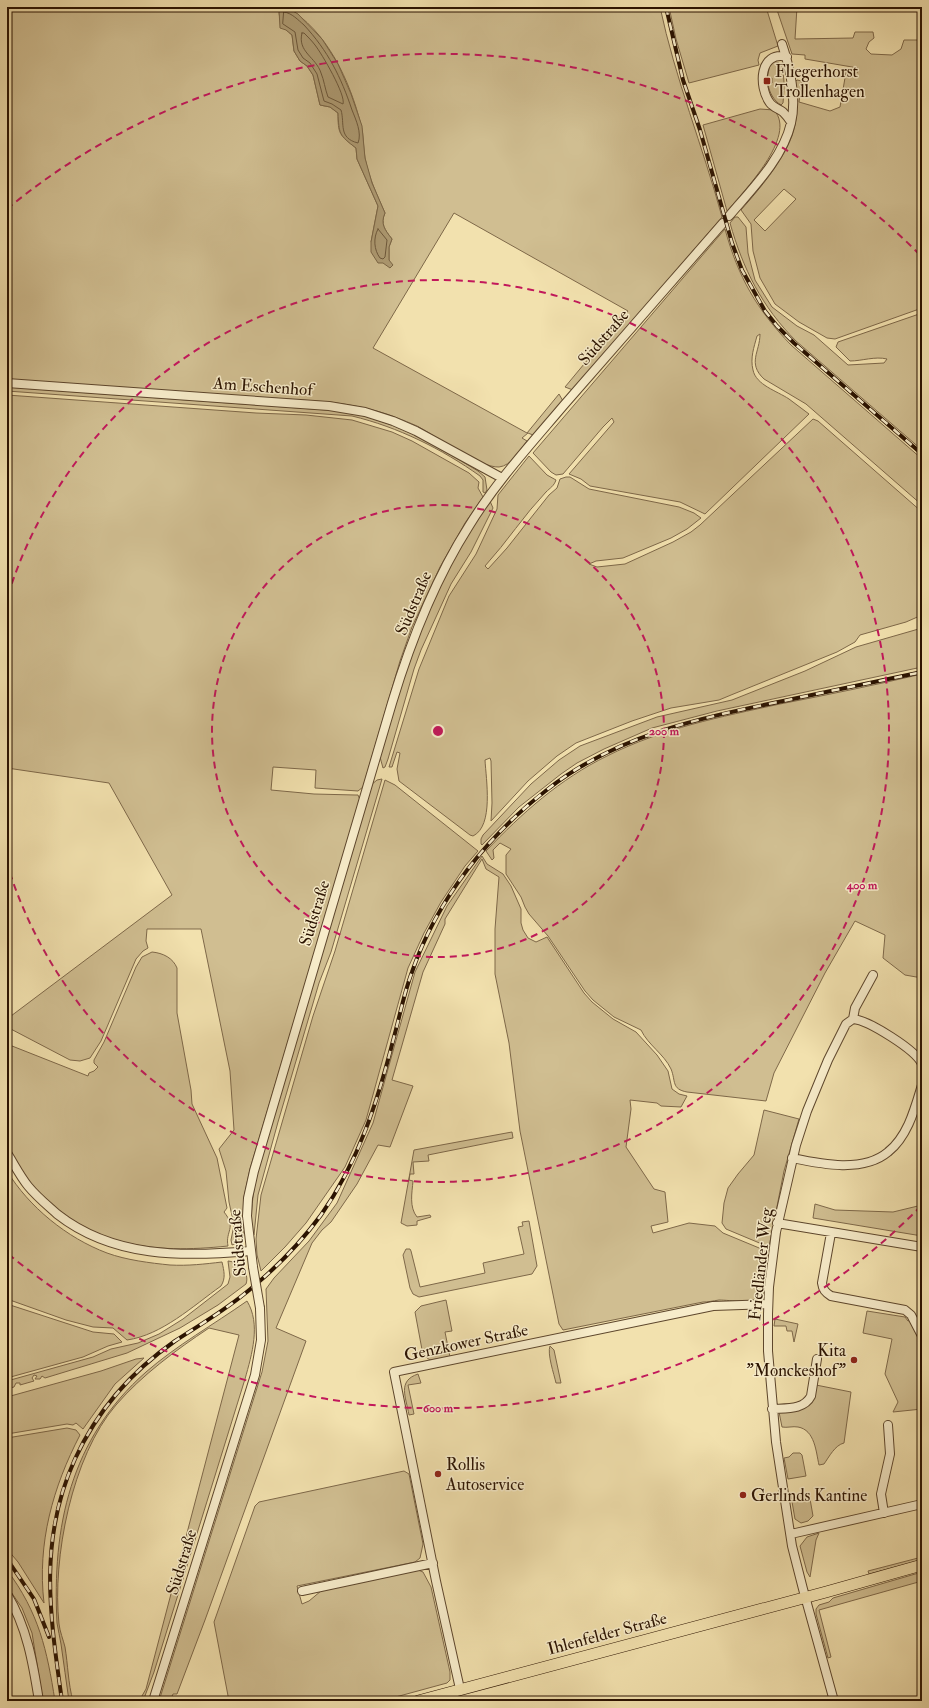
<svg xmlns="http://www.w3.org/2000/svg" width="929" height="1708" font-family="'IM FELL Double Pica',serif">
  <rect width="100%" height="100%" fill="#f2e1ae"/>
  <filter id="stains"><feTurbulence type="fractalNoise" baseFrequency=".005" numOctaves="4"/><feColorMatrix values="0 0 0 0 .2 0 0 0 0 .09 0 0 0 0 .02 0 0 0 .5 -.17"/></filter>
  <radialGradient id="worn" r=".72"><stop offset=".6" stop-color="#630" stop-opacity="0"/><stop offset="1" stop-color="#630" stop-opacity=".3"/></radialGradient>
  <path fill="#d0be91" stroke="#7e6849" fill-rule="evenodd" d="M7 7H276L279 10C279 21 283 28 292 35L294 51 300 61 307 66 313 75 320 105 330 107 338 113C338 134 339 135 356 148L357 159 378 206 371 242 389 261V247L392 239C385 230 380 224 385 213 377 195 369 178 365 158 363 148 364 136 361 125 350 81 327 30 286 7H660C675 78 703 147 722 217L573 390 565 387 628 311 454 213 373 348 527 433 559 394 563 401 533 435 528 433 522 438 527 441C520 450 511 466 499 467 480 468 436 436 417 426 410 423 403 420 395 417 374 409 352 405 330 402L7 380Z
    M669 7H766L778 46 760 53 758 60 759 65 689 83 676 39Z
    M776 7H797L795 39 853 38 855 32H873L874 38 869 42 866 49 871 54 892 55 901 49 904 40H922V308L835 339 827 338 799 322 775 304 760 278 753 251 751 224 741 210C761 187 789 155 795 125 798 112 795 95 795 82L797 80 802 81 799 102 830 111 840 107 846 72 857 73 858 68 805 59V55L792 54ZM784 189 796 199 765 231 754 220Z
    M772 61 779 63C786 74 784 90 783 103L781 105C774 101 769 92 768 84L772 83V78L767 79 770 64Z
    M760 109 774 110C798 136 743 192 727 211L703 125Z
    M735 217H738L746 227 748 253 755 280 772 307 797 326 814 335 848 365 884 363 887 359C875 356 862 361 850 361L836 347 838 342 922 313V450L796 341C762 307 743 269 730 223Z
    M725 229C738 277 757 310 791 345L922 459V505L806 404 764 379C747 363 760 352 760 334L757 336C754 347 750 358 753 370 756 385 777 391 789 399 796 404 802 409 809 414L705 514 680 502 590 486 581 479 569 474 614 422 612 418 603 427 563 474 556 475 551 472 533 453Z
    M7 387 340 411C393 419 433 444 478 471L485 477 487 490 485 493 483 492V480L480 476C442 449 398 427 352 416L7 391Z
    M7 395 256 413 306 415 352 420 392 432 412 441 469 473 479 482 478 488 483 497 465 523 440 567 412 627 400 661 363 787 358 791 315 788 316 770 273 767 271 790 314 794 355 795H358L360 800 250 1169 244 1197 243 1238 241 1241 232 1245 231 1240 234 1225 229 1202 226 1171 219 1149 234 1130 230 1071 201 929H147L146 941 148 948 143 951 136 959 101 1041 90 1058 80 1061 70 1060 7 1027V1019L172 895 109 783 7 768Z
    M813 419 818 421 922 512V615L906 622 860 635 855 642 837 652 731 695 719 700 671 708 632 721 576 743 557 756 528 781 491 821 492 803 491 761 490 758 485 760C486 779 494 826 473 836L470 835 399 781 397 769 400 753 397 752 392 767H389L419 669 449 596 476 554 497 509 498 495 529 456 547 475 556 480C554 486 550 488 546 492 524 515 507 542 485 566L488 569 507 548 549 495 557 488 560 479 566 477H570L589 489 679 507 694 513 701 518 687 529 671 538 623 558 596 561 589 564 597 567 625 564 673 542 691 532 700 525Z
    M490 501 493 508 471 552 451 584 421 650 414 669 388 759 385 767 383 768 380 757C395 705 410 651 433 601 449 566 468 533 490 501Z
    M922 628V667L717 711 652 728 604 749 577 763 561 774 519 807 482 845 481 844V839L483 835 531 784 559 760 580 746 657 717 732 700 805 671 856 647Z
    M922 674V978L905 975 883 958 885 935 855 921 825 973 774 1073 766 1101 687 1092C671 1089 676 1081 671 1069 664 1054 648 1045 641 1030L614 1017 593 1000 585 991 548 936 529 914 525 907 521 897 506 874V855L511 849 500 843 493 850 494 858 492 860 486 851C522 813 560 779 607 756 663 728 720 717 780 704 827 695 875 685 922 674Z
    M382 779 331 952 319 983 278 1122 258 1195 254 1235H252C250 1213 253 1194 257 1172L371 785 377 780Z
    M385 780 395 785 478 851 465 866 441 902 424 933 408 968 366 1120 345 1167 306 1223 285 1247 261 1271 257 1255 256 1239 261 1195 313 1016 335 951Z
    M482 856 487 864 503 874 511 886 521 909V923L523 930 528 938 536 942 547 937 584 993 592 1002 613 1019 636 1032 657 1055 668 1071 672 1089 679 1094 687 1096 681 1107 661 1106 657 1103 630 1100 631 1109 626 1147 654 1189 665 1192 668 1222 651 1226 653 1233 689 1223 715 1226 723 1233 764 1250 768 1255 764 1293C757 1305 730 1300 719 1300 713 1301 708 1302 703 1302L563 1330 559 1324 520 1131 509 1043 495 974V929L499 877 486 869 482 859 445 919V924L423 972 392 1080 413 1086 390 1147 378 1145 357 1184 331 1222 322 1230 312 1243 276 1328 306 1341 205 1620 177 1694H173L170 1701H159L262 1372 268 1341 266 1289 274 1278 309 1241 337 1203 373 1123 415 972 447 906Z
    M152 952C163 953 173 958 177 968V1013L191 1090 192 1104 217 1158 227 1208 224 1212C237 1228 225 1231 228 1246 152 1254 91 1247 36 1189 28 1181 9 1157 7 1147 5 1138 7 1126 7 1117 7 1092 7 1068 7 1044L88 1076 89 1073 94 1071 98 1067 94 1063V1060L104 1042 136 967 142 957Z
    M764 1110 799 1119 784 1171 769 1247 726 1229 722 1223 724 1203 728 1188 738 1174 754 1155Z
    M512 1132 513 1138 428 1155 429 1161 413 1162 414 1174H410L409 1180 413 1181C412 1193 409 1207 417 1217L430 1215 431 1217 417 1221V1225L407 1226 401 1223 414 1150Z
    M7 1171C29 1207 67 1238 107 1253 126 1260 150 1263 170 1265 188 1266 205 1264 222 1262 224 1271 226 1278 221 1286 193 1306 162 1335 127 1340L113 1328 93 1327 66 1320 7 1299Z
    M815 1204 835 1210 893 1212 922 1205V1236L813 1218Z
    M529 1221 537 1266 532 1274 419 1297 413 1294 410 1288 403 1255 406 1249H410L411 1251 420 1287 485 1273 483 1263 524 1254 518 1227 523 1226 522 1222Z
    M228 1261C239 1262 250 1273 246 1284L218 1305 180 1328 127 1353 45 1378 42 1376 40 1379H35L37 1376 34 1375 32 1378 34 1381 20 1385V1383H16L14 1387 7 1389V1381L93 1357 111 1349 138 1343 159 1334 183 1319 228 1284 230 1277Z
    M446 1300 452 1331 445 1332 450 1357 430 1360 423 1355 415 1312 421 1306Z
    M247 1301C261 1324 252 1354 245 1379L154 1672 143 1701H139L146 1689 239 1335 209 1328C176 1350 142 1375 116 1405 72 1456 52 1558 59 1624 60 1632 63 1639 65 1647 68 1665 68 1683 73 1701H69C66 1682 64 1663 61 1644 60 1637 58 1630 57 1623 52 1527 70 1439 146 1372 177 1345 213 1325 247 1301Z
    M7 1304 93 1332 114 1334 122 1342 108 1346 83 1357 7 1378Z
    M867 1311 905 1317 908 1321 911 1320 922 1341V1409L893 1412 898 1402 885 1374 892 1339 863 1333Z
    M775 1319 798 1324 794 1342 792 1331H787L786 1326H774Z
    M550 1346 554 1350 561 1383H556C554 1374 547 1354 550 1346Z
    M144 1358 115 1384 83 1429 76 1423 73 1425 67 1424 7 1434V1397L101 1371 136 1359Z
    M418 1374 421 1383 408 1385 414 1414 409 1415C406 1397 397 1381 418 1374Z
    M816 1385 851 1392 844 1443C835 1445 829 1457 824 1464L819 1465C816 1452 815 1430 798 1427 793 1426 787 1428 782 1427L779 1412 799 1409Z
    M67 1428 76 1430 80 1435C53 1487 37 1543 44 1603L18 1562 7 1549V1438Z
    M793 1453H800L802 1455 806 1476 788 1479 784 1458 789 1457Z
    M404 1471 409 1474 423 1544 420 1558 415 1562 297 1586 302 1604 309 1601 321 1591 418 1570 423 1572 431 1587 450 1672V1680L447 1683 381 1701H229L214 1622 255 1506 259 1502Z
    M809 1493 813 1516 808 1521 801 1523 795 1519 791 1496Z
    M819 1533 816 1540 810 1577 807 1572 800 1546 807 1537Z
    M922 1557V1560L869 1574 868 1571Z
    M7 1570C39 1613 47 1650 55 1701H43L32 1633 22 1608 7 1586Z
    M922 1572V1581L819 1610 831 1657 828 1658 816 1614V1609L819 1605 829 1602 833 1598Z"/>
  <path fill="#ae9b73" stroke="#7a6545" d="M276 7H286L298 14 322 39 338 64 351 94 362 126 365 158 372 183 385 213C380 224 385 230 392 239L389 247V260L393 265 390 268 383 263H378L371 252V242L378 206 357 159 356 148C339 135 339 134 338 113L330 107 320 105 313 75 307 66 300 61 294 51 292 35 286 30 280 28 279 10Z"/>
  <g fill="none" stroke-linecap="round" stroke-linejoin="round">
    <path stroke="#6c573a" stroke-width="1" d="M284 12C292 13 298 20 304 25 328 51 341 77 352 110 356 120 362 133 358 143 338 138 345 124 341 110L332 104 324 101 317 74 310 63 303 58 298 50 295 32 283 24Z
      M302 33H304C308 37 312 41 315 45 322 54 346 95 343 104L328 97C325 89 324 80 321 73 316 57 297 52 302 33Z
      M378 229 387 240 385 257 383 259 380 258C374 250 373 238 378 229Z"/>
    <g stroke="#5d462c" stroke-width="10">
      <path id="minor" d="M787 57C759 50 758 87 770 103 773 107 779 109 783 112 786 115 789 119 791 122
        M729 216C752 189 783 158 791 123 797 98 790 68 782 44
        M7 383 329 406 365 412 393 421 416 431 502 478
        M853 1019C868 1020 916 1050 922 1064
        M7 1153C14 1164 20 1176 28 1186 37 1197 47 1205 57 1214 113 1258 183 1257 250 1251
        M792 1158C821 1164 863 1173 888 1152 908 1136 915 1108 922 1085
        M777 1223 922 1247
        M831 1233 822 1283C823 1290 825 1292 831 1296L905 1310 911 1315 922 1336
        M253 1267 247 1216 248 1198 254 1171 392 703C411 640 434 581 469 526 496 482 531 444 564 405 617 344 670 284 723 223
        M772 1409C786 1408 804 1410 811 1396L817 1359
        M884 1513 881 1494 890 1454 888 1425
        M791 1534 922 1504
        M302 1591 433 1563
        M7 1594C27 1627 33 1663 39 1701
        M460 1689 436 1581 394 1372 713 1306 768 1304
        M153 1701 255 1375 261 1340 260 1308
        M834 1701 803 1589 792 1546 776 1442 768 1351V1314L769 1287 776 1232 796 1145 807 1111 828 1060 846 1024 853 1019 855 1008 873 975"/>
    </g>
    <g stroke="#2b1301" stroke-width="12">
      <path id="major" d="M418 1701 826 1592 922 1565"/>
    </g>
    <use href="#minor" stroke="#f7ecca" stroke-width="8"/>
    <use href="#major" stroke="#f2e1ae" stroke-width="11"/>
    <g stroke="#2b1301" stroke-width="4">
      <path id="rail" d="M666 7 683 80 700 130 732 243 742 270 765 311 777 326 794 343 922 454
        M7 1559 34 1599 49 1637
        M62 1701C50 1616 38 1540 75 1459 97 1411 132 1371 175 1341 198 1326 222 1312 243 1295 272 1272 299 1245 321 1215 359 1161 378 1100 394 1037 400 1015 404 993 412 972 437 899 488 835 548 789 617 735 700 718 783 701 829 691 876 682 922 672"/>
    </g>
    <use href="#rail" stroke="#f7ecca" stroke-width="2.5" stroke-dasharray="8" stroke-linecap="butt"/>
    <g stroke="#5d462c" stroke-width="10" stroke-linecap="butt">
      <path id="minor-bridge" d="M253 1267 260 1308"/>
    </g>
    <use href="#minor-bridge" stroke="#f7ecca" stroke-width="8"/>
  </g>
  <g fill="none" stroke="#c2185b" stroke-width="2" stroke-dasharray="7 5">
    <circle cx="438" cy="731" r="226"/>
    <path d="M8 595A451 451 0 1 1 8 867"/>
    <path d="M921 1206A677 677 0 0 1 7 1253M7 209A677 677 0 0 1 921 256"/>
  </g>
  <g fill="#8f2418" stroke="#f7ecca" stroke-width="1.5">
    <rect x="763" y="77" width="8" height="8" rx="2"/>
    <circle cx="854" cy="1360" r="4"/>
    <circle cx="438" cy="1474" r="4"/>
    <circle cx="743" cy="1495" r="4"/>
  </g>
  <g text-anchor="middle" stroke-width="3" stroke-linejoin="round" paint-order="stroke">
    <g font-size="17" fill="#2b1301" stroke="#f7ecca" text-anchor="start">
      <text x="775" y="77">Fliegerhorst<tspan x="775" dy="20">Trollenhagen</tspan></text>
      <text x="846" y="1356" text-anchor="end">Kita<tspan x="846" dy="20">"Monckeshof"</tspan></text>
      <text x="446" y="1470">Rollis<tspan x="446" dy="20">Autoservice</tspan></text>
      <text x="751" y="1501">Gerlinds Kantine</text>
    </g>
    <g font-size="17" fill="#2b1301" stroke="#f7ecca">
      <text transform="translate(603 337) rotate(-49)" y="6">Südstraße</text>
      <text transform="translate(263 386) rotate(4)" y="6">Am Eschenhof</text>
      <text transform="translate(413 603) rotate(-67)" y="6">Südstraße</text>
      <text transform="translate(314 913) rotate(-73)" y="6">Südstraße</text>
      <text transform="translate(237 1243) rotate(-95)" y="6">Südstraße</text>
      <text transform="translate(760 1264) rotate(-84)" y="6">Friedländer Weg</text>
      <text transform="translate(466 1342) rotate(-12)" y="6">Genzkower Straße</text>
      <text transform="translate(181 1562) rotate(-73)" y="6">Südstraße</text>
      <text transform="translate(607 1633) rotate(-15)" y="6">Ihlenfelder Straße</text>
    </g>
  </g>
  <circle cx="438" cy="731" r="6" fill="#c2185b" stroke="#f7ecca" stroke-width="2"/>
  <g font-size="12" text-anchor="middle" font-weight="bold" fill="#c2185b" stroke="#f7ecca" stroke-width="3" stroke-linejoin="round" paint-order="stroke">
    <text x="664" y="735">200 m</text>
    <text x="862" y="889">400 m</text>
    <text x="438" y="1412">600 m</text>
  </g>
  <rect width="929" height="1708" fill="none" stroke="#f2e1ae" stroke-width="24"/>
  <rect x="8" y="8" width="913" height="1692" fill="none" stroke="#2b1301" stroke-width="2"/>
  <rect x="12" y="12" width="905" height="1684" fill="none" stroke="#2b1301"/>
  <rect width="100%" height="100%" filter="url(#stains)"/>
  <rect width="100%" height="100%" fill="url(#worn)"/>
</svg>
